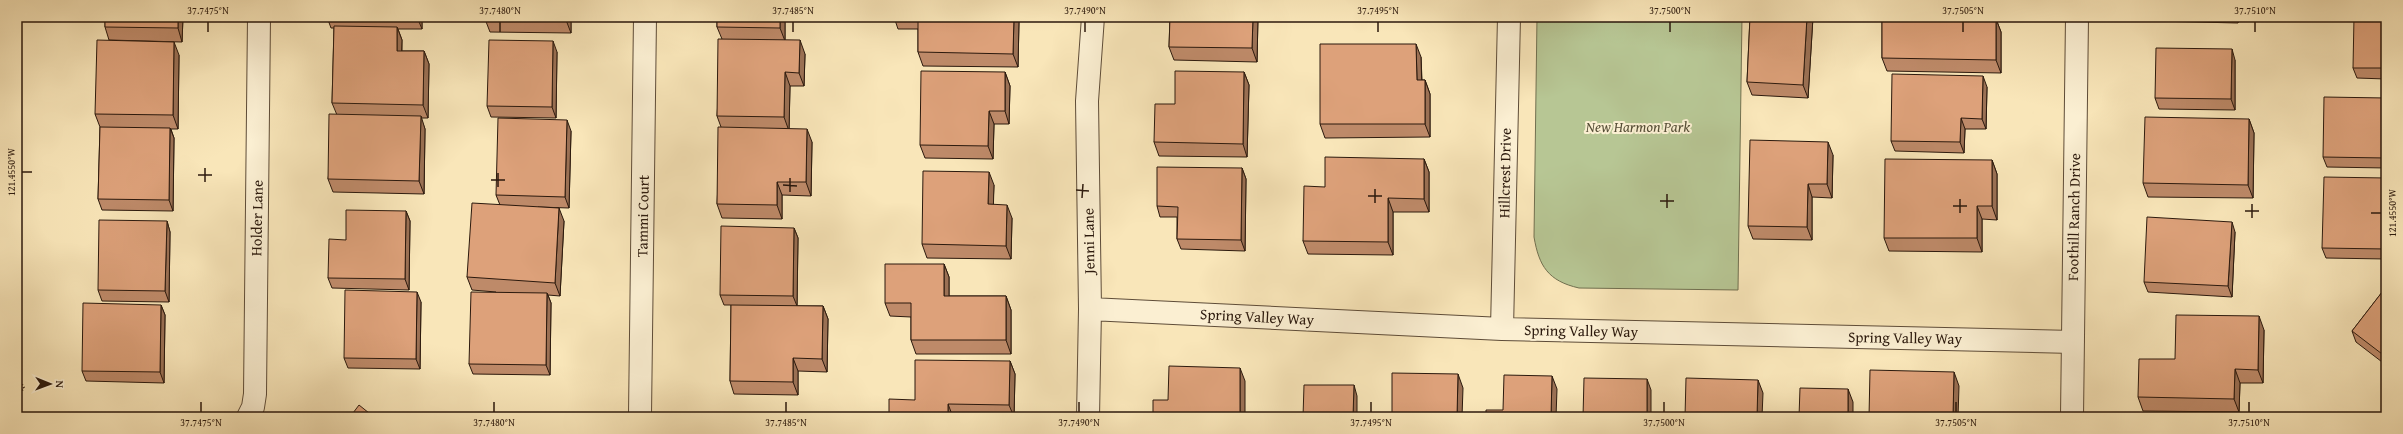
<svg xmlns="http://www.w3.org/2000/svg" width="2403" height="434" font-family="'Gentium Book Plus',serif">
  <rect width="100%" height="100%" fill="#f9e6b9"/>
  <filter id="stains"><feTurbulence type="fractalNoise" baseFrequency=".005" numOctaves="4"/><feColorMatrix values="0 0 0 0 .2 0 0 0 0 .09 0 0 0 0 .02 0 0 0 .5 -.17"/></filter>
  <radialGradient id="worn" r=".72"><stop offset=".6" stop-color="#630" stop-opacity="0"/><stop offset="1" stop-color="#630" stop-opacity=".3"/></radialGradient>
  <path fill="#b7c694" stroke="#717050" d="M1537 17H1742L1738 290 1579 288C1548 281 1539 266 1534 237Z"/>
  <g fill="none" stroke-linecap="round" stroke-linejoin="round">
    <g stroke="#5e4c38" stroke-width="24">
      <path id="minor" d="M1090 309 1502 329 2073 342
        M1502 329 1509 17
        M640 415 645 17
        M248 417 253 407 255 394 259 17
        M1088 417 1090 309 1087 101 1093 17
        M2072 417 2077 17"/>
    </g>
    <path stroke="#2b190d" stroke-width="2.5" stroke-dasharray="1 2" stroke-linecap="butt" d="M17 377 24 388 17 395"/>
    <use href="#minor" stroke="#fbefd2" stroke-width="22"/>
  </g>
  <path fill="#be8a69" stroke="#2b190d" d="M105 17H183L182 42 109 40 105 27Z
    M327 17H422V29H398L402 40V51H424L429 64 428 118H421L425 129 424 194 333 192 328 179 337 115 332 103 334 28H331Z
    M486 17H571V33L490 32 485 19Z
    M717 17H813V18L785 17V40L805 54 804 86H790L789 129 812 142 811 196 782 195V219L722 218 717 204 721 127 717 116 722 39 717 27Z
    M894 17H1017L1019 21 1018 67 923 66 918 52V29H898Z
    M1170 17H1258L1257 62 1174 60 1169 47Z
    M1750 17H1813L1808 98 1752 95 1747 82Z
    M1882 17H1989V19H1996L2001 32V73L1887 71 1882 58Z
    M2154 17H2239L2238 23 2155 21Z
    M2386 17V79L2357 78 2353 68Z
    M557 52 556 118 491 117 487 106Z
    M179 55 178 129H171L174 138 173 211 102 210 98 199 100 127 95 114Z
    M1421 57 1422 80H1425L1430 94V137L1325 138 1320 124Z
    M2235 60V110L2159 109 2155 98Z
    M1005 72 1010 86 1009 124H994L993 159 925 158 920 145Z
    M1244 72 1249 85 1247 157 1159 156 1154 142 1175 104Z
    M1987 87 1986 129H1965L1964 153 1895 151 1891 141Z
    M2386 98V168L2327 167 2323 157Z
    M2249 119 2254 133 2253 198 2148 197 2143 183Z
    M571 131 569 208 538 207 564 221 560 296 548 295 551 303 550 375 473 374 469 364 496 292 472 290 467 277 500 205 496 195Z
    M1833 155 1832 198 1812 197V240L1753 239 1748 226Z
    M1424 159 1429 172V212H1393V255L1308 254 1303 241 1325 187Z
    M1992 160 1997 174V220L1982 219V252L1889 251 1884 238Z
    M1242 168 1246 179 1245 251 1181 249 1177 239V217H1160L1157 206Z
    M2386 178V259L2326 258 2322 248Z
    M994 185 993 205 1012 218 1011 259 927 258 922 244Z
    M406 211 410 221 409 290 332 288 328 278 346 240Z
    M167 221 170 232 169 302 102 301 98 290Z
    M794 228 798 238 797 306H823L828 319 827 372 798 371V395L734 394 730 381 731 305H724L720 295Z
    M2235 232 2232 297 2148 292 2144 282Z
    M944 264 949 277V296H1006L1011 310V354H916L911 340V317L890 316 885 303Z
    M2386 287V365L2356 342 2352 331Z
    M421 302 420 369 348 368 344 358Z
    M161 305 165 315 164 383 86 381 82 371Z
    M2264 330 2263 383H2240L2239 412 2143 411 2138 397 2175 359Z
    M1010 361 1015 374 1014 417H889L915 400Z"/>
  <path fill="#9b7155" stroke="#2b190d" d="M178 17H183L182 42 178 28Z
    M417 17H422V29Z
    M566 17H571V33L566 20Z
    M780 17H785V41L780 28Z
    M1014 17H1017L1019 21 1018 67 1013 54Z
    M1253 17H1258L1257 62 1252 48Z
    M1807 17H1813L1808 98 1803 85Z
    M1984 17H1989V32L1984 18Z
    M2236 17H2239L2238 23Z
    M1996 19 2001 32V73L1996 60Z
    M397 27 402 40 401 64 397 51Z
    M800 40 805 54 804 86 799 73Z
    M553 41 557 52 556 118 552 107Z
    M174 42 179 55 178 129 173 115Z
    M1416 44 1421 57 1422 93 1417 80Z
    M2232 49 2235 60V110L2231 99Z
    M424 51 429 64 428 118 423 105Z
    M785 72 790 86 789 131 784 117Z
    M1005 72 1010 86 1009 124 1005 111Z
    M1244 72 1249 85 1247 157 1243 144Z
    M1983 76 1987 87 1986 129 1982 119Z
    M1425 80 1430 94V137L1425 124Z
    M989 111 994 124 993 159 988 146Z
    M421 116 425 129 424 194 419 181Z
    M1961 118 1965 129 1964 153 1960 142Z
    M2249 119 2254 133 2253 198 2248 185Z
    M567 120 571 131 569 208 565 197Z
    M170 128 174 138 173 211 169 200Z
    M807 129 812 142 811 196 806 182Z
    M1828 142 1833 155 1832 198 1827 184Z
    M1424 159 1429 172V212L1424 199Z
    M1992 160 1997 174V220L1992 206Z
    M1242 168 1246 179 1245 251 1241 240Z
    M989 172 994 185 993 218 988 204Z
    M777 182 782 195V219L777 205Z
    M1808 184 1812 197V240L1807 227Z
    M1388 198 1393 212V255L1388 242Z
    M1007 205 1012 218 1011 259 1006 246Z
    M1977 206 1982 219V252L1977 238Z
    M559 208 564 221 560 296 555 283Z
    M406 211 410 221 409 290 405 279Z
    M167 221 170 232 169 302 165 291Z
    M2232 222 2235 232 2232 297 2228 286Z
    M794 228 798 238 797 306 793 296Z
    M944 264 949 277V309L944 296Z
    M417 292 421 302 420 369 416 359Z
    M547 293 551 303 550 375 546 365Z
    M1006 296 1011 310V354L1006 340Z
    M161 305 165 315 164 383 160 372Z
    M823 306 828 319 827 372 822 359Z
    M2259 316 2264 330 2263 383 2258 370Z
    M793 358 798 371V395L793 382Z
    M1010 361 1015 374 1014 417 1009 405Z
    M1240 368 1245 381V417H1240Z
    M2235 369 2240 383 2239 412 2234 399Z
    M1954 372 1959 386 1958 417H1953Z
    M1458 374 1463 388 1462 417H1457Z
    M1552 376 1557 389 1556 417H1551Z
    M1647 379 1651 390V417H1647Z
    M1758 380 1763 393 1762 417H1757Z
    M1354 385 1357 396V417H1353Z
    M1848 389 1853 402V417H1848Z
    M948 404 953 417H948Z"/>
  <path fill="#dda17a" stroke="#2b190d" d="M105 17H178V28L105 27Z
    M486 17H566V20L485 19Z
    M717 17H780V28L717 27Z
    M918 17H1014L1013 54 918 52Z
    M1170 17H1253L1252 48 1169 47Z
    M1750 17H1807L1803 85 1747 82Z
    M1882 17H1984V18L1996 19V60L1882 58Z
    M2354 17H2386V68H2353Z
    M334 26 397 27V51H424L423 105 332 103Z
    M718 39 800 40 799 73 785 72 784 117 717 116Z
    M97 40 174 42 173 115 95 114Z
    M489 40 553 41 552 107 487 106Z
    M1320 44H1416L1417 80H1425V124H1320Z
    M2156 48 2232 49 2231 99 2155 98Z
    M921 71 1005 72V111H989L988 146 920 145Z
    M1175 71 1244 72 1243 144 1154 142 1155 104H1175Z
    M1892 74 1983 76 1982 119 1961 118 1960 142 1891 141Z
    M2324 97 2386 98V158L2323 157Z
    M329 114 421 116 419 181 328 179Z
    M2145 117 2249 119 2248 185 2143 183Z
    M498 118 567 120 565 197 496 195Z
    M100 127 170 128 169 200 98 199Z
    M718 127 807 129 806 182H777V205L717 204Z
    M1750 140 1828 142 1827 184H1808L1807 227 1748 226Z
    M1325 157 1424 159V199L1388 198V242L1303 241 1304 186 1325 187Z
    M1885 159 1992 160V206H1977V238H1884Z
    M1157 167 1242 168 1241 240 1177 239 1178 207 1157 206Z
    M923 171 989 172 988 204 1007 205 1006 246 922 244Z
    M2324 177 2386 178V249L2322 248Z
    M472 203 559 208 555 283 467 277Z
    M346 210 406 211 405 279 328 278 329 239 346 240Z
    M2147 217 2232 222 2228 286 2144 282Z
    M99 220 167 221 165 291 98 290Z
    M721 226 794 228 793 296 720 295Z
    M885 264H944V296H1006V340H911V303H885Z
    M2386 287V357L2352 331Z
    M345 290 417 292 416 359 344 358Z
    M471 292 547 293 546 365 469 364Z
    M83 303 161 305 160 372 82 371Z
    M731 305 823 306 822 359 793 358V382L730 381Z
    M2176 315 2259 316 2258 370 2235 369 2234 399 2138 397 2139 359H2175Z
    M915 360 1010 361 1009 405 948 404V417H889V399L915 400Z
    M1169 366 1240 368V417H1153V400H1168Z
    M1870 370 1954 372 1953 416 1973 417H1869Z
    M1392 373 1458 374 1457 417H1392Z
    M1504 375 1552 376 1551 417H1486V410H1503Z
    M1584 378 1647 379V417H1583Z
    M1686 378 1758 380 1757 417H1685Z
    M1304 385H1354L1353 417H1303Z
    M1800 388 1848 389V417H1799Z
    M359 405 374 417H350Z"/>
  <path fill="none" stroke="#2b190d" stroke-width="1.5" d="M208 32V22M500 32V22M793 32V22M1085 32V22M1378 32V22M1670 32V22M1963 32V22M2255 32V22M22 172H32M198 175H212M491 180H505M205 182V168M783 185 797 186M498 187V173M1076 190 1089 191M790 192V178M1368 196H1382M1082 198 1083 184M1660 201H1674M1375 203V189M1953 206H1967M1667 208V194M2245 211H2259M1960 213V199M2371 213H2381M2252 218V204M201 412V402M494 412V402M786 412V402M1079 412V402M1371 412V402M1664 412V402M1956 412V402M2249 412V402"/>
  <g text-anchor="middle" stroke-width="4" stroke-linejoin="round" paint-order="stroke">
    <g font-size="15" font-style="italic" fill="#554d36" stroke="#fbefd2">
      <text x="1638" y="132">New Harmon Park</text>
    </g>
    <g font-size="15" fill="#2b190d" stroke="#fbefd2">
      <text transform="translate(1505 173) rotate(-89)" y="5">Hillcrest Drive</text>
      <text transform="translate(643 216) rotate(-89)" y="5">Tammi Court</text>
      <text transform="translate(2074 217) rotate(-89)" y="5">Foothill Ranch Drive</text>
      <text transform="translate(257 218) rotate(-89)" y="5">Holder Lane</text>
      <text transform="translate(1089 241) rotate(-91)" y="5">Jenni Lane</text>
      <text transform="translate(1257 317) rotate(3)" y="5">Spring Valley Way</text>
      <text transform="translate(1581 331) rotate(1)" y="5">Spring Valley Way</text>
      <text transform="translate(1905 338) rotate(1)" y="5">Spring Valley Way</text>
    </g>
  </g>
  <rect width="2403" height="434" fill="none" stroke="#f9e6b9" stroke-width="44"/>
  <g transform="translate(50 384) rotate(91)" stroke="#fbefd2" stroke-width="3" paint-order="stroke">
  <path d="M0-3L7 15L0 10L-7 15Z" fill="#2b190d"/>
  <text y="-6" font-size="11" font-weight="bold" text-anchor="middle" fill="#2b190d">N</text>
  </g>
  <rect x="22" y="22" width="2359" height="390" fill="none" stroke="#2b190d" stroke-width="1.5"/>
  <g font-size="10" text-anchor="middle" fill="#2b190d">
    <text x="208" y="14">37.7475°N</text>
    <text x="500" y="14">37.7480°N</text>
    <text x="793" y="14">37.7485°N</text>
    <text x="1085" y="14">37.7490°N</text>
    <text x="1378" y="14">37.7495°N</text>
    <text x="1670" y="14">37.7500°N</text>
    <text x="1963" y="14">37.7505°N</text>
    <text x="2255" y="14">37.7510°N</text>
    <text transform="translate(11 172) rotate(-90)" y="4">121.4550°W</text>
    <text transform="translate(2392 213) rotate(-90)" y="4">121.4550°W</text>
    <text x="201" y="426">37.7475°N</text>
    <text x="494" y="426">37.7480°N</text>
    <text x="786" y="426">37.7485°N</text>
    <text x="1079" y="426">37.7490°N</text>
    <text x="1371" y="426">37.7495°N</text>
    <text x="1664" y="426">37.7500°N</text>
    <text x="1956" y="426">37.7505°N</text>
    <text x="2249" y="426">37.7510°N</text>
  </g>
  <rect width="100%" height="100%" filter="url(#stains)"/>
  <rect width="100%" height="100%" fill="url(#worn)"/>
</svg>
